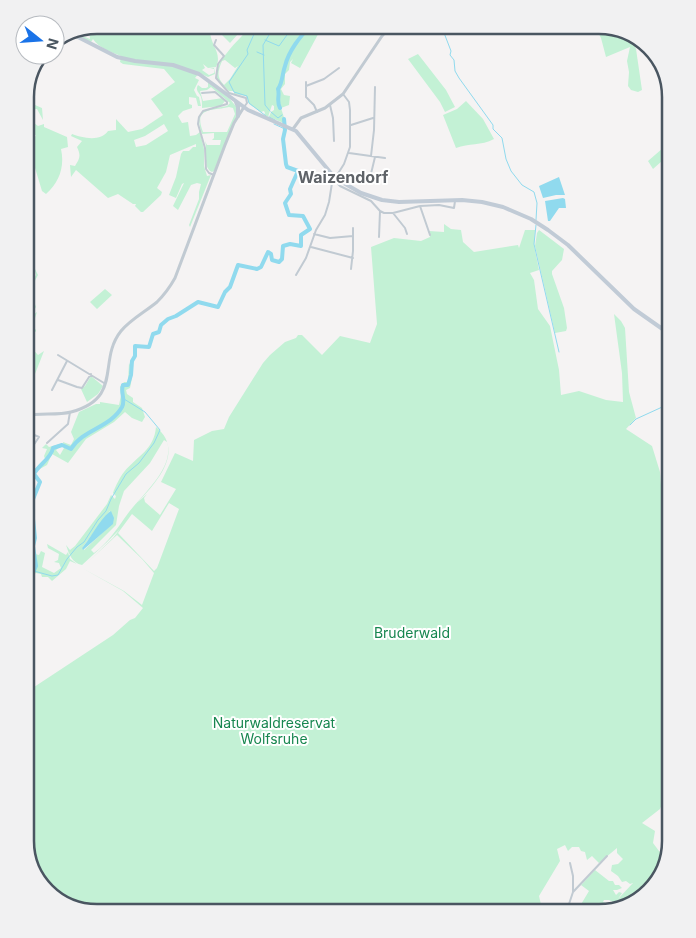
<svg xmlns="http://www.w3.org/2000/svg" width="696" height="938" font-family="Inter,sans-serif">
  <rect width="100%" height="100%" fill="#f5f3f3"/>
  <path fill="#c3f1d5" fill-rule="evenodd" d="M97 25H214V27L216 25H246L230 43 214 27 210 29C209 44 223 53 216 67L208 68 203 64 205 68 202 70 209 75 214 73V69H210L214 68 215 74 208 77 199 73 195 78 199 80 194 90 197 96 199 97 201 106H198L196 98 189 97V104L192 105V108L183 111 178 116 182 123 188 122 190 136 196 135 200 132 204 149V166L207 176 211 175 190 227 189 225 199 199V192L201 184 197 183 191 185 178 210 173 206 184 183 182 184 176 198 169 195 176 177 181 154 183 151H189L193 147H196V144L170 155 166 172 157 188 162 192 161 195 143 212H141L135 206 136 204H133L118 194 108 198 76 170 71 177 70 165 75 166C80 158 81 156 77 147L82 141 71 136 72 134C82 138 101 142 108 131L116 130V119L128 132 142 129 163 115 151 99 175 82 164 69 123 64 120 62 121 56C111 52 99 48 93 39L91 42 73 34 75 33 90 39 89 28ZM164 124 168 131 146 145 136 147 134 140 145 136Z
    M253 25H323L300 68 291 63 293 59 290 62 289 70 285 74V84L281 89 284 95 290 96 289 105 281 108 286 124 269 117 271 112 274 110V106L272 105 268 117 264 115 265 113 264 111 261 112 249 104 246 96 234 94V91H229C225 87 217 82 216 76 215 61 243 35 253 25ZM225 60 235 68 238 66 230 79 224 85C216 77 218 71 222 61Z
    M594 25 601 27 607 26 629 33 636 49 642 90 638 92 631 90 628 86 629 72 627 61 630 47 606 57 601 38Z
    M418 54 446 90 455 107 445 112 440 102 408 59Z
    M31 79 35 105 42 108 43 120 37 109 25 110V92Z
    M208 82 230 99 238 109 237 116 214 171 212 172C202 168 208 150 205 141L207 145H220L221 140H212L214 138V133L202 134C199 125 197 116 205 110L227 106 230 103 211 87 207 90 200 91 203 101 223 98 225 101 221 106 202 108C202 105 202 100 201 97 199 92 195 91 198 85L202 88H206L208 87ZM229 107 233 108 235 114 227 132H203C193 107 212 111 229 107Z
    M466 101 483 119 494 139C481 146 469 143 456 148L443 115 457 109Z
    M34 123 38 126 44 124V127L67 137 68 147 61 149C65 167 59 183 46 194L42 191 29 148H25L28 139 36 136 33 132V136H28L25 129H28L30 125Z
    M671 137V153L653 169 648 161 663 148Z
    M444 224 451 229 461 230 463 242 474 252 518 245 519 248 525 230H535L534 245 539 270 530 273 534 280 538 309 550 326 559 370 561 395 579 391 606 400 623 402 622 373 614 314 621 321 625 328 629 392 636 418 626 429 652 446 660 472 661 485 665 489 671 506V784L660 809 642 823 655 831 653 843 659 851 667 858 661 877 637 901 617 905 614 904 615 901 613 902 609 900H604L603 902 610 904 615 909 600 913H578L580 906 589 891 581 885 595 870 609 881H613L615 885H619L622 888 617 890H613L616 895 619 892 622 893 618 899 633 883 630 884 626 881 622 882 618 876 611 871 612 865 618 864 623 859 617 853V848L599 863 592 856 587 860 585 852 581 851 579 847H572L568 851 565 845 557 849 560 861 539 896 543 913H92L61 903 35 877 25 841V693L113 635 130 620 135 618 143 608 123 591 82 568 124 591 142 605 154 573 142 559 117 535 88 562 113 538 120 529 106 543 82 565C72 563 69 554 66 545L70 550 75 546 107 504 111 495 115 499 116 496 113 493C115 487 120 477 124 472 137 456 154 450 156 427 185 451 157 482 138 502L147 494 144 498 145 502 160 515 176 489 161 482 175 453 193 461 194 440 212 431 224 429 229 417 263 363 270 355 285 342 296 338 298 335H302L322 355 340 336 370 343 377 324 371 247 394 238 421 241 430 237 429 231 444 232ZM164 440 167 442C175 467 143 494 129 512 118 527 109 542 94 553L91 550 116 525 119 506 124 491 150 463ZM169 503 179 509 157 568 154 571 118 533 132 514 152 531ZM110 511 113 517V523L84 550 82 548Z
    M539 230 564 249 562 260 552 271V274L564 308 567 328 566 331 555 333 535 246 537 233Z
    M34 267 38 275 30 290 36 307 28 319 37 312 35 318 29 322 36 330V332L28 326V319L26 324 25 323V298L33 310 35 308 28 288 36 275Z
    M105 289 112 295 97 309 90 302Z
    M30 346 38 355 44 351 35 374 28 381 25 380V377C33 371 34 365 31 356L25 362V349Z
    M129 363C133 370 132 380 130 388L126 390 127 394 133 398V402L142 408 145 417 142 422 132 418 125 412 114 422 86 439 68 463 52 454 47 465 38 470 36 468 45 459 44 456 47 449 42 448 46 444 49 447 60 444V447L56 450 60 455 64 448 63 442 71 445 74 439 71 432 79 412 96 404H100V402L119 405 121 395 120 387 124 382H128Z
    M91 376 103 386 98 394 87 402 81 389 85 386Z
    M47 544 66 555 68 552 70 559 77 564 70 561 66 569 52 581 48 577H42L41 574 36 573 33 575V579L25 576V573L30 575 36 564 33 557 35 554 39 555 41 551 45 553 42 567 54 573 61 568 59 563 54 562 58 560 59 554 48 548Z"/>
  <path fill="#90daee" d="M559 177 565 195H556L543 198 539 186Z
    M563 198 565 199 566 208H559L550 221H548L545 201Z
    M111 511 114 518 113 524 83 550 82 548C91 538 101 517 111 511Z"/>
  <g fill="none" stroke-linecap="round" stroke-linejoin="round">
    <path stroke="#90daee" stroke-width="1" d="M258 25 247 50 248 54 229 82 234 92 247 96 249 103 266 116
      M441 25 451 51 450 55 454 60 455 71 459 78 493 125V129L502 138 506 159 511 171 522 185 534 192 537 203 536 220
      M269 33 287 31
      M265 40 279 46 287 35
      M257 52 264 55
      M270 111 265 105 263 45 275 25
      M271 112 278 118 282 115
      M269 117 275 120
      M274 124 285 129
      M536 225 534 244 559 352
      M630 425 636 419 671 403
      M34 571 52 576 58 575 67 559 77 547 84 542 98 520 106 511 111 499 126 474 139 463 154 443 160 430 145 412 124 399"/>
    <path stroke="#90daee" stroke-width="4" d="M280 108C276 101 280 96 278 89 283 82 282 74 285 66 289 50 300 37 311 25
      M25 574 32 575 36 566 33 546 35 538 33 519 29 509 40 482 34 474C38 465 51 459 53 448L62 445 71 449C83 429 110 428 122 407 126 399 120 393 123 385H128L131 375 132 361 135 356V346L149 347 153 334 159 332 161 325 168 319 176 316 198 302 218 307 225 292 230 287 238 265 257 269 261 267 268 252 271 254 272 260 279 262 282 259 283 246 290 244 301 246V235L310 229 303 216 289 215 285 203 291 194 290 189 298 171 287 167 286 164 283 139 285 130 284 119"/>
    <path stroke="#c1cad2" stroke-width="2" d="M216 40 214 45 224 56 218 64 216 78 229 93 246 98 247 103 244 107
      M306 82V97L314 105 317 112
      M306 86 324 79 339 68
      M202 93 215 92 227 102V104L203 111 199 117 198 124 205 148 206 169 209 173 214 175
      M330 105 333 118 334 141
      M351 125 373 118
      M349 153 385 158
      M371 156 374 130 375 87
      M339 181 338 184 340 186 371 201 380 211 384 213H393L420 206 439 205 454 208 455 201
      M369 182 375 157
      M420 206 430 235
      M393 213 405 228 407 234
      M314 234 330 238 353 236
      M379 237 380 211
      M311 247 353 258
      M351 269 353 251V228
      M296 275 306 258 316 230 325 215 329 202 332 183 344 164 350 147V110L349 102 343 94
      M58 355 104 383
      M58 380 77 387 82 388 91 374
      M52 390 67 361
      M47 443 68 424 70 412
      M25 458H26L29 452 39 437 25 431
      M570 863 573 876V892
      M566 913 573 892 607 856"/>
    <path stroke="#c1cad2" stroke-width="3" d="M293 129 301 118 325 108 343 94 382 36 392 25
      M25 416C40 412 56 416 71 412 124 398 97 361 121 331 131 319 145 312 157 302 164 295 170 287 175 278L225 145 234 123 244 107"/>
    <path stroke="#c1cbd6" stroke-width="4" d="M72 34 117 57 135 61 173 65 199 74 248 110 296 131 335 178 361 193 382 200 399 202 462 200 482 202 503 207 531 219 548 230 568 245 634 309 671 335
      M236 102 238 107V116"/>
  </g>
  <g text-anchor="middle" stroke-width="4" stroke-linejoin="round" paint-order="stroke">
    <g font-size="14" fill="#17864f" stroke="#fff">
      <text x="412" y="638">Bruderwald</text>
      <text x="274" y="728">Naturwaldreservat<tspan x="274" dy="16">Wolfsruhe</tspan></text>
    </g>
    <g font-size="16" font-weight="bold" fill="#5f6368" stroke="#fff">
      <text x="343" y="183">Waizendorf</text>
    </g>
  </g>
  <path d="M0 0H696V938H0ZM97 34H599A63 63 0 0 1 662 97V841A63 63 0 0 1 599 904H97A63 63 0 0 1 34 841V97A63 63 0 0 1 97 34Z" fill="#f1f1f2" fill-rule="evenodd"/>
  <path fill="none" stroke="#4a5661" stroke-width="2.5" d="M97 34H599A63 63 0 0 1 662 97V841A63 63 0 0 1 599 904H97A63 63 0 0 1 34 841V97A63 63 0 0 1 97 34Z"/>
  <g transform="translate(40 40) rotate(107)"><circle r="24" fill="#ffffff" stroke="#b7bbc0"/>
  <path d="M0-4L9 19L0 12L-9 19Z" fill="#1a73e8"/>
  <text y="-8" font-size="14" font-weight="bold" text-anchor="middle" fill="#4a5661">N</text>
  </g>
</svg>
